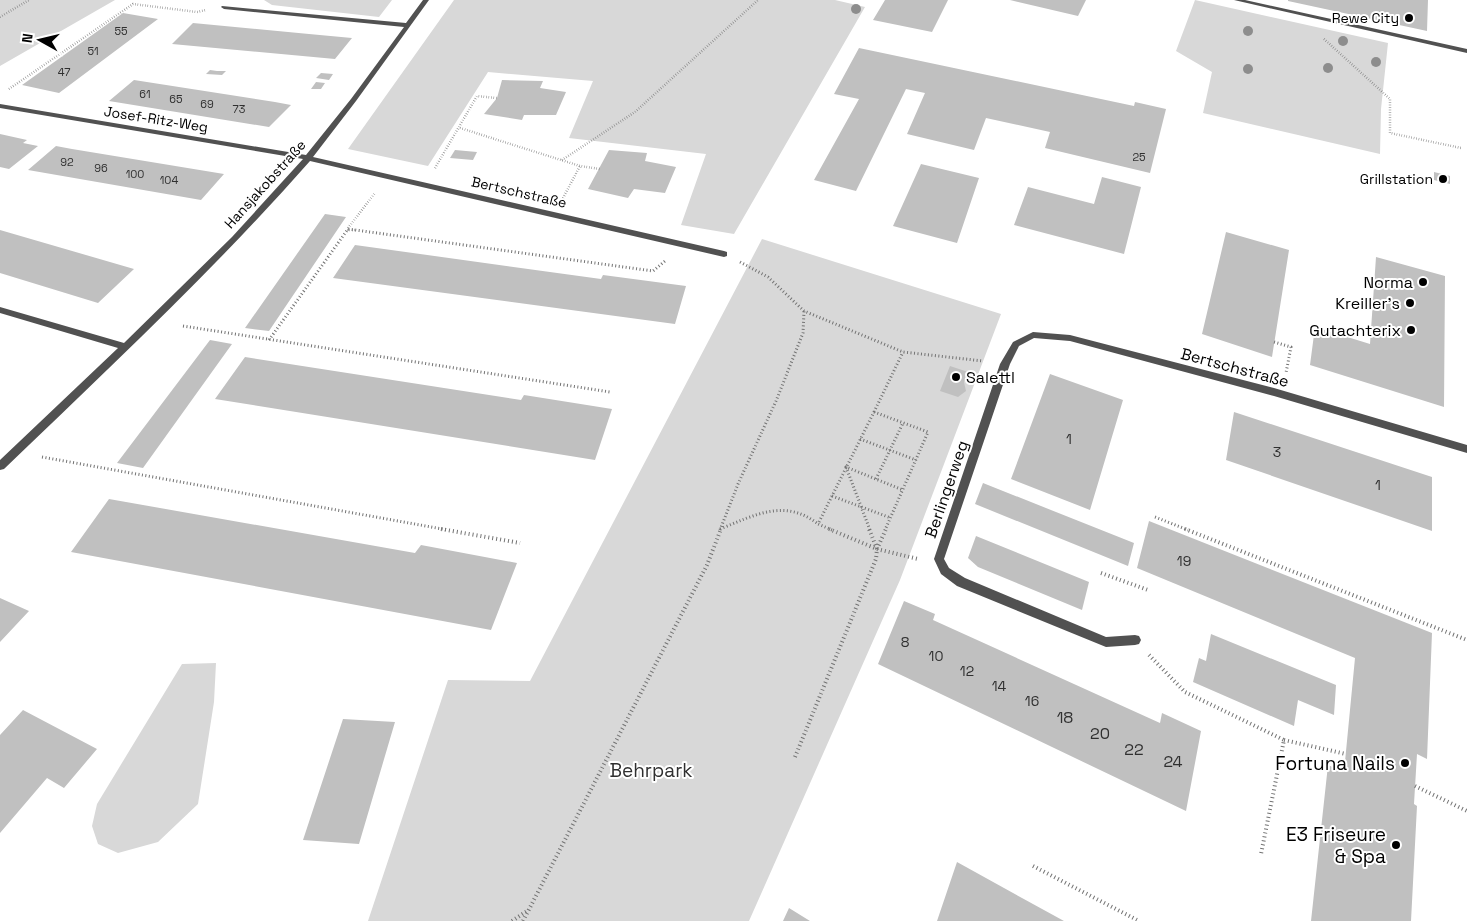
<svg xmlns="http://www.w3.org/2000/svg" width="1467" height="921" font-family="'Space Grotesk',sans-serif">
  <rect width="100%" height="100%" fill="#fff"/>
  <path fill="#d8d8d8" d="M0 0H115L0 66Z
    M264 0H392L379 17 272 5Z
    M454 0H835L865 7 734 234 681 225 706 154 569 138 593 81 488 72 428 166 348 149Z
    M1195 0 1388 43 1381 109 1380 154 1203 113 1212 72 1176 51Z
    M762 239 1001 314 900 580 749 921H368L448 680 530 681Z
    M216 663 214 702 198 804 158 842 118 853 98 844 92 826 97 804 182 664Z"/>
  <path fill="#c0c0c0" d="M885 0H948L932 32 873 20Z
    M1010 0H1086L1078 16Z
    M1288 0H1428L1427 31 1288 1Z
    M123 13 158 19 59 93 22 85Z
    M193 23 309 34 352 38 335 59 172 44Z
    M859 48 1134 106 1135 102 1166 109 1150 173 1045 148 1050 132 986 118 974 150 907 134 925 93 906 89 856 191 814 180 859 99 834 94Z
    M210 70 217 71H226L222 75 206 74Z
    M321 73 333 74 329 80 316 78Z
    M134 80 275 102 291 105 269 127 109 101Z
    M502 80 543 81 540 88 566 92 556 115H524L522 120 484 114 497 98Z
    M316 82 325 83 321 89H311Z
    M0 134 27 140 23 143 38 146 9 169 0 167Z
    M56 146 72 149 224 174 201 200 28 170Z
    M455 150 477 152 473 160 450 158Z
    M609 150 647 153 645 161 676 167 665 193 634 189 628 198 588 189Z
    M921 164 979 178 957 243 893 226Z
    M1434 172 1450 176V184L1434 180Z
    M1102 177 1141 187 1124 254 1014 225 1028 187 1094 204Z
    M325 214 346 217 269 331 245 328Z
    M0 230 134 269 98 303 0 273Z
    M1226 232 1289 250 1272 357 1202 334Z
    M355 245 601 279 603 275 686 286 675 324 333 278Z
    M1376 257 1445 276 1444 407 1310 365 1315 327 1370 344Z
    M210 340 232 344 143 468 117 463Z
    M245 357 521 400 524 395 612 409 595 460 215 399Z
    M950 366 968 372 964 382 966 391 958 397 940 391Z
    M1050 374 1123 400 1090 510 1011 479Z
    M1234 412 1432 477V531L1226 460Z
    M983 483 1134 543 1128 566 975 504Z
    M109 499 415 553 421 545 517 563 491 630 71 552Z
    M1149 521 1432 633 1427 759 1417 754 1414 804 1417 806 1411 921H1311L1328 765 1344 772 1355 658 1137 568Z
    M976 536 1089 582 1082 610 978 567 968 558Z
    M0 598 29 611 0 642Z
    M904 601 935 614 933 620 1160 723 1162 713 1201 731 1186 811 878 664Z
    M1211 634 1336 685 1334 715 1298 700 1294 726 1193 682 1199 658 1206 661Z
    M23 710 97 749 64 788 47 778 0 833V735Z
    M343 719 395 722 359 844 303 840Z
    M957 862 1022 898 1064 921H937Z
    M789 908 810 921H783Z"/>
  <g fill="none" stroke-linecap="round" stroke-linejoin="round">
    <path stroke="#737373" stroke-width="2.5" stroke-dasharray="0.5 2" stroke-linecap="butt" d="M0 17 29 0
      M1324 39 1390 99V133L1461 148
      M9 89 133 4 197 12 206 10
      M460 128 580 166 600 169
      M562 160 635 112 758 0
      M435 168 477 96 497 98
      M563 198 580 166
      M348 228 375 193
      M347 230H357"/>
    <path stroke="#737373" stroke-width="3" stroke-dasharray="1 2.5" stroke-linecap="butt" d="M740 262 768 277 804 311 903 352 983 361
      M183 326 610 392
      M269 340 348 229 653 271 665 261
      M1274 342 1291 347 1286 373
      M874 412 928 432 885 530
      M874 412 903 352
      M860 439 916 460
      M42 457 448 530
      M876 479 903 423
      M832 496 891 518
      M1155 517 1188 530
      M720 529C755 515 785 498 818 524
      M720 530 738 484 776 401 803 333 804 311
      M832 530 818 524 874 412
      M870 530 846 467 903 490"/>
    <path stroke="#737373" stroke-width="4" stroke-dasharray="1 3" stroke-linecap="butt" d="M441 529 520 543
      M829 529 877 549 886 529
      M1185 529 1467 640
      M877 549 918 559
      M1101 573 1148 590
      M1149 655 1185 692 1284 740 1261 854
      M1284 740 1346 754
      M795 757 876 559 877 549 869 529
      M1415 786 1467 811
      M1033 866 1139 921
      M512 921 527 911
      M523 921 707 565 721 529"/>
    <path fill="#515151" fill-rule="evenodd" d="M423 0H429L356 101 313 157 724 251 727 252V256L724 257 310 161C214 270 108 369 4 469L0 470V460L118 348 0 313V307L124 343 232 237 303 159 0 108V104L306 155 351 99 404 27 224 9 221 7 222 6 406 23Z
      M1234 0H1245L1467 49V53Z
      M1033 332 1070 335 1274 388 1467 445V453L1274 396 1070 341 1034 338 1019 346 1010 364 944 559 949 568 965 578 1106 637 1135 635 1139 636 1141 640 1139 644 1135 645 1106 647 957 586 941 574 934 559 1000 364 1013 342Z"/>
  </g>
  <g fill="#8d8d8d">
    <circle cx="856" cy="9" r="5"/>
    <circle cx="1248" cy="31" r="5"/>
    <circle cx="1343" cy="41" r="5"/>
    <circle cx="1376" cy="62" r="5"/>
    <circle cx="1328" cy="68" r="5"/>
    <circle cx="1248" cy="69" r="5"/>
  </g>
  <g fill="#000" stroke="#fff" stroke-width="2">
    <circle cx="1409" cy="18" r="5"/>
    <circle cx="1443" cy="179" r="5"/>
    <circle cx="1423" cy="282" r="5"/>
    <circle cx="1410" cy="303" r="5"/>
    <circle cx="1411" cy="330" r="5"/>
    <circle cx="956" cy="377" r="5"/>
    <circle cx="1405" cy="763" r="5"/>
    <circle cx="1396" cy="845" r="5"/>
  </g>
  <g text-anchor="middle" stroke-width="4" stroke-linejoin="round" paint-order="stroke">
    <g font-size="11" fill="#303030">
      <text x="121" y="35">55</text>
      <text x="93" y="55">51</text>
      <text x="64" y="76">47</text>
      <text x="145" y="98">61</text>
      <text x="176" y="103">65</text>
      <text x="207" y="108">69</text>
      <text x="239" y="113">73</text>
      <text x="1139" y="161">25</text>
      <text x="67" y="166">92</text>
      <text x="101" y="172">96</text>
      <text x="135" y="178">100</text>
      <text x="169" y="184">104</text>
    </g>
    <g font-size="14" fill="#000" stroke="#fff" text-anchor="end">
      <text x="1399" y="23">Rewe City</text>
      <text x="1433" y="184">Grillstation</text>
    </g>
    <g font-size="14" fill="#000" stroke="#fff">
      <text transform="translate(156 119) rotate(9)" y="5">Josef-Ritz-Weg</text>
      <text transform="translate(265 184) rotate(-48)" y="5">Hansjakobstraße</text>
      <text transform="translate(519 192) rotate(13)" y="5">Bertschstraße</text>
    </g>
    <g font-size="14" fill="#303030">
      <text x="1069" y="444">1</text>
      <text x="1277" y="457">3</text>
      <text x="1378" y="490">1</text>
      <text x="1184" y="566">19</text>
      <text x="905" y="647">8</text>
      <text x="936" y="661">10</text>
      <text x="967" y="676">12</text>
      <text x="999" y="691">14</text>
      <text x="1032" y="706">16</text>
    </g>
    <g font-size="16" fill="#000" stroke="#fff" text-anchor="end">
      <text x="1413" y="288">Norma</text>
      <text x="1400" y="309">Kreiller's</text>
      <text x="1401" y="336">Gutachterix</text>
      <text x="966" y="383" text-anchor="start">Salettl</text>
    </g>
    <g font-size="16" fill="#000" stroke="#fff">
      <text transform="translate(1235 367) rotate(15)" y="6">Bertschstraße</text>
      <text transform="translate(946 489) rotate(-71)" y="6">Berlingerweg</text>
    </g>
    <g font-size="16" fill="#303030">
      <text x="1065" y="723">18</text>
      <text x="1100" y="739">20</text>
      <text x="1134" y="755">22</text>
      <text x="1173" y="767">24</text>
    </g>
    <g font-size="19" fill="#000" stroke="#fff" text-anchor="end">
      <text x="1395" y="770">Fortuna Nails</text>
      <text x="1386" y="841">E3 Friseure<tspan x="1386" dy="22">&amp; Spa</tspan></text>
    </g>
    <g font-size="19" fill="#2f2f2f" stroke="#fff">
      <text x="651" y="777">Behrpark</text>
    </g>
  </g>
  <g transform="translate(40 40) rotate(278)" stroke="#ffffff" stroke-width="4" paint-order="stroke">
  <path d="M0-4L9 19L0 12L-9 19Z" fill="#000000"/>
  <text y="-8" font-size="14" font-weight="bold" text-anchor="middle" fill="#000000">N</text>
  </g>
</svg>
